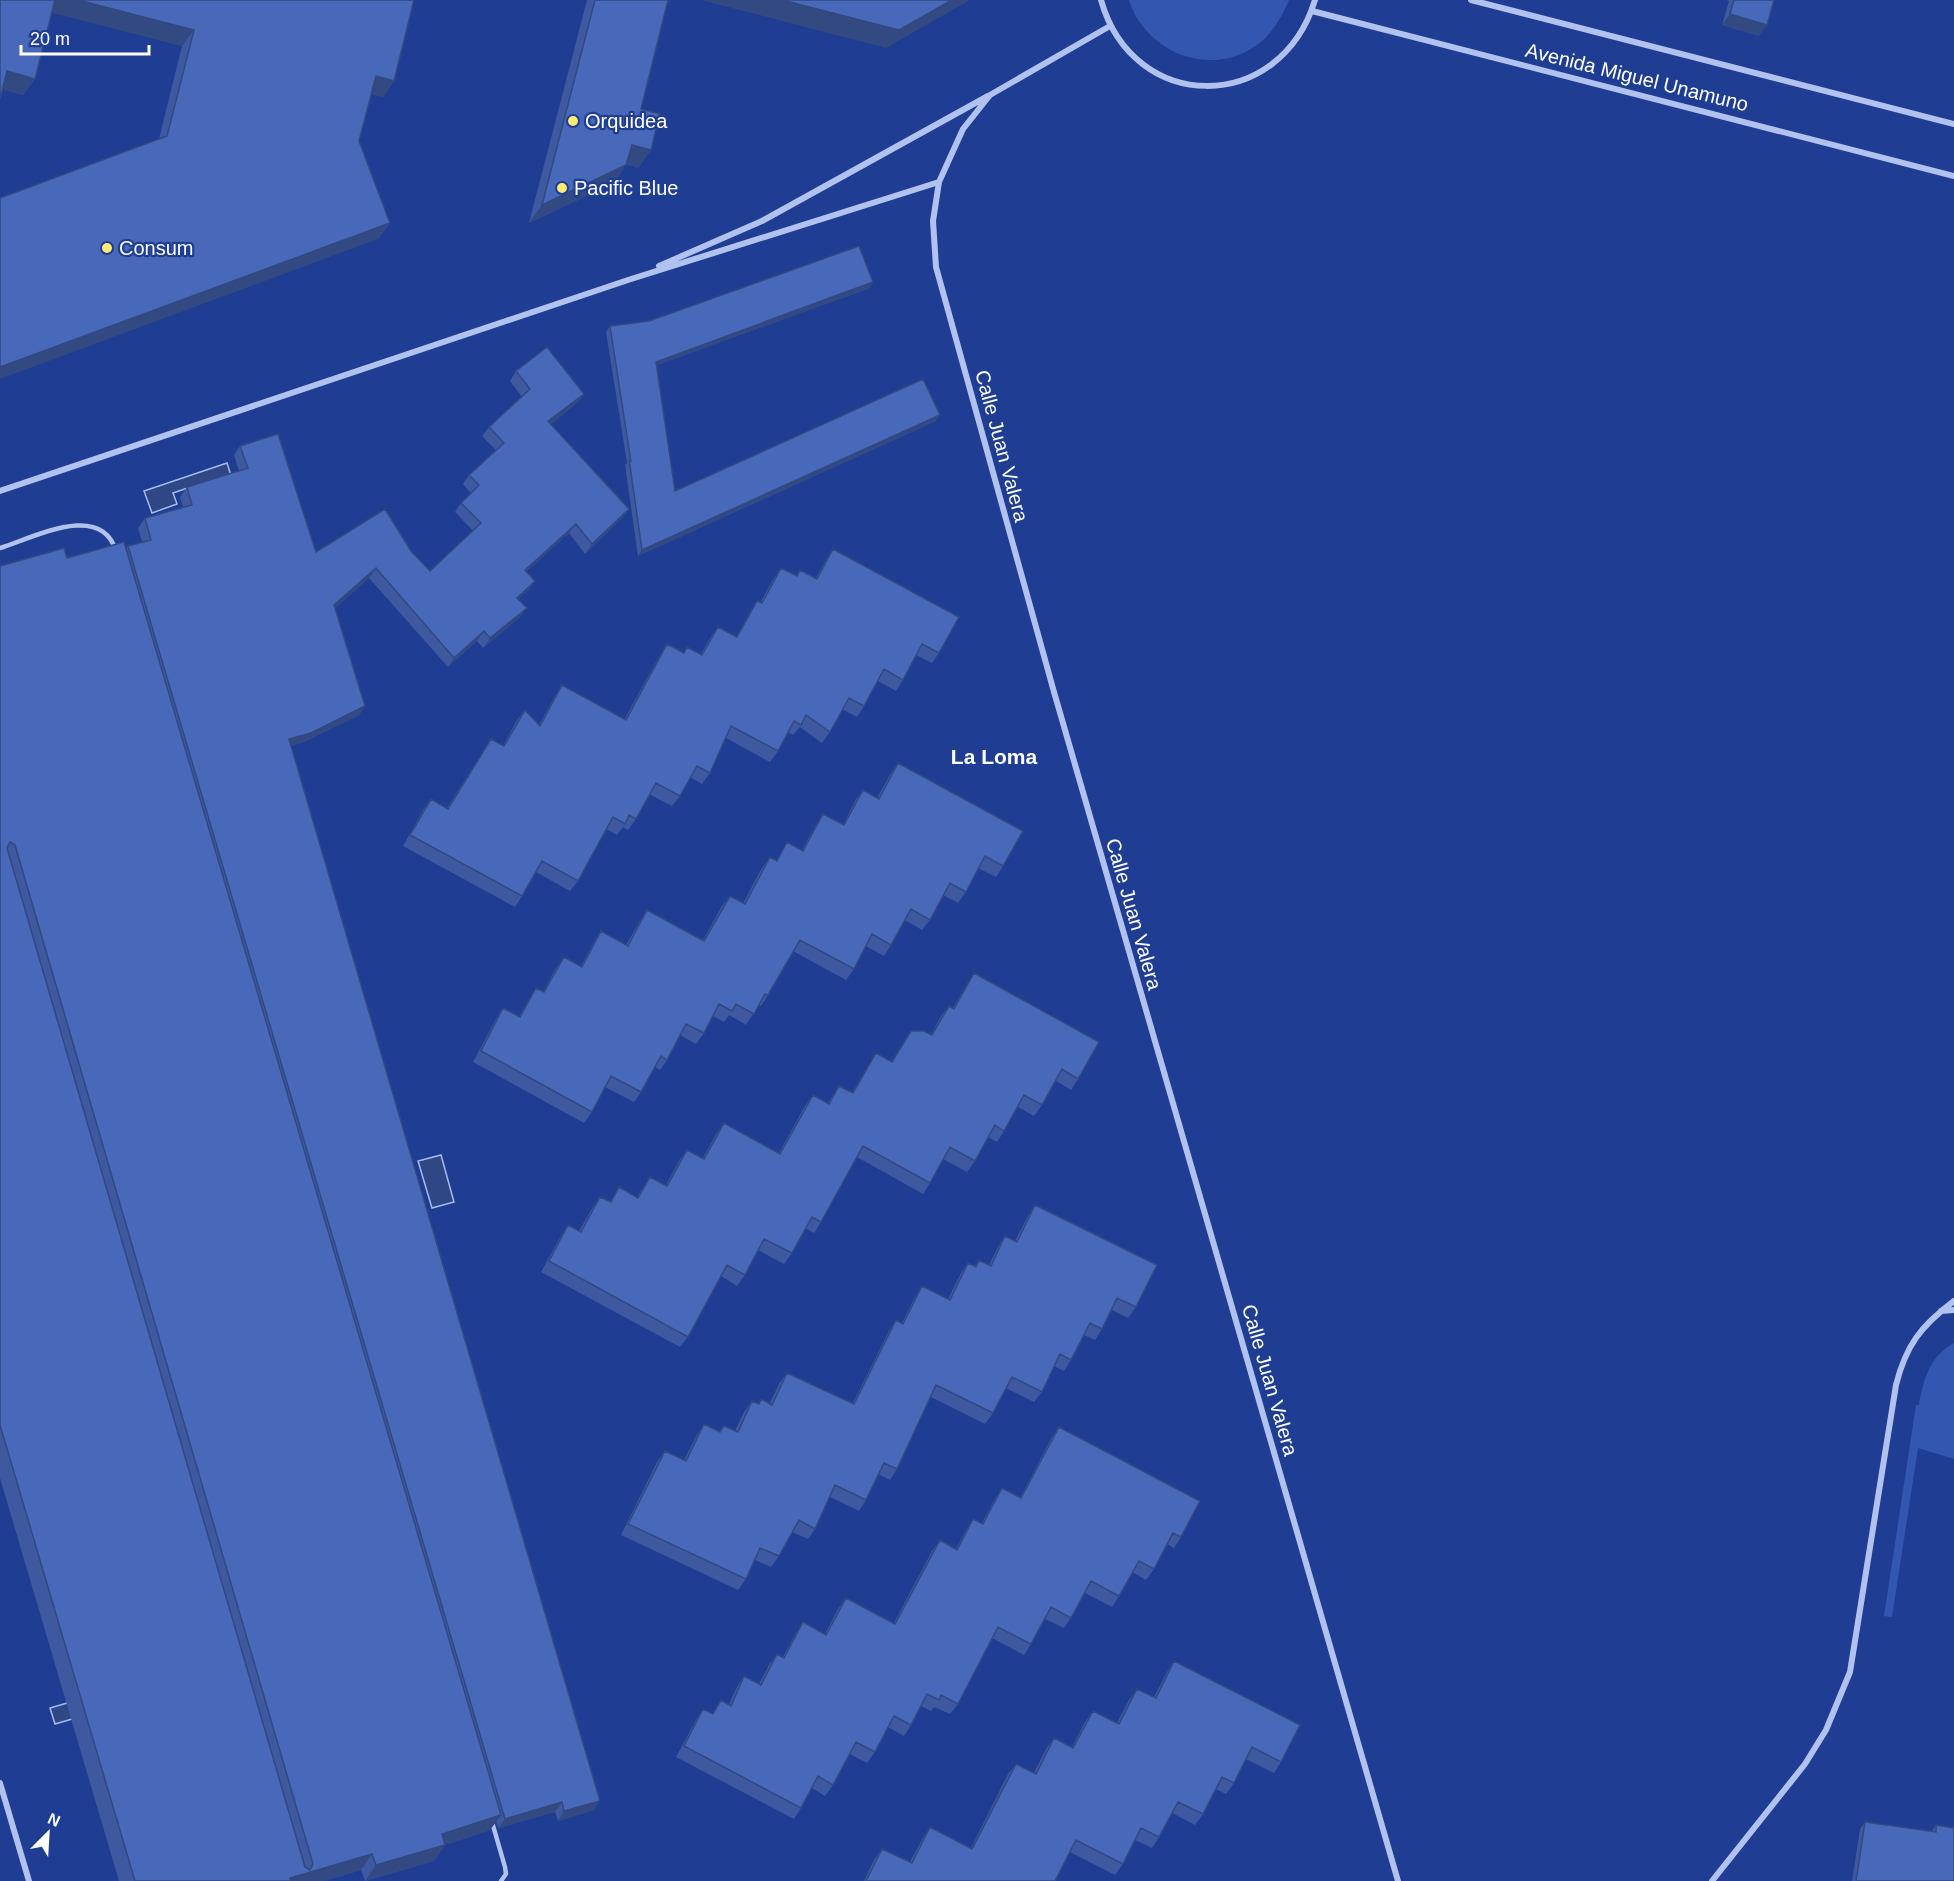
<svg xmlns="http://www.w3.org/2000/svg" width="1954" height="1881" font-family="Helvetica,sans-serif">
  <rect width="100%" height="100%" fill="#1f3e93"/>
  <path fill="#3357b0" d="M1129 0H1289C1280 21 1269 39 1249 50 1203 76 1144 49 1129 0Z
    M1954 1343V1459L1918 1448 1892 1617 1884 1616 1916 1405H1919C1923 1380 1930 1356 1954 1343Z"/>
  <path fill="#304786" stroke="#a5bbef" stroke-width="1.5" d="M227 463 234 485 211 480 173 493 177 504 152 513 144 491Z
    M441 1155 454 1202 432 1208 418 1161Z
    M98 1694 103 1710 55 1724 50 1708Z"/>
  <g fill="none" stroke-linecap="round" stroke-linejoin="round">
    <path stroke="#b1c2ee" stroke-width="4.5" d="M0 548C33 538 101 501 116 551
      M492 1822 505 1867 506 1874 501 1881"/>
    <path stroke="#b1c2ee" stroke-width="6" d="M1101 0C1133 114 1280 115 1315 0
      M1471 0 1954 124
      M1312 11 1954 176
      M1110 26 990 95 963 129 939 182 933 221 936 267 1054 692 1398 1881
      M659 266 762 221 988 96
      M0 491 628 280 939 182
      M1941 1311 1954 1310
      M0 1783 29 1881
      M1712 1881 1805 1764 1826 1730 1850 1672 1896 1385C1906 1345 1921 1326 1954 1301"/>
  </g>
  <path fill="#3e599f" d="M0 0H414L394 81 383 97 371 94 359 141 390 223 378 239 159 139 182 46 52 12 35 79 23 95 2 89Z
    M587 0H668L641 109 651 150 638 168 626 164 614 183 529 223Z
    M1726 0H1774L1759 36 1722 25 1729 1Z
    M870 288 657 365 675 491 936 421 638 556 625 465 627 463 606 332 610 326Z
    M516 371 584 394 577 403 551 424 622 518 585 554 569 533 526 572 535 581 528 590 518 599 520 617 483 648 477 641 448 667 369 578 335 608 365 706 359 715 304 742 291 746 594 1810 558 1821 555 1812 498 1828 496 1821 490 1830 445 1845 434 1861 365 1881 361 1870 324 1881H119L0 1478V566L67 558 126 549 128 546 142 542 138 528 145 518 183 507 180 497 187 487 239 471 234 455 240 446 316 552 411 551 430 571 473 531 455 512 461 503 471 493 463 484 469 475 496 450 482 436 489 427 522 397 510 381Z
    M833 549 939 653 932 663 916 655 903 680 896 691 878 681 864 706 857 717 842 709 830 732 822 743 800 727 793 735 787 732 778 751 770 762 726 738 710 773 702 784 690 777 680 796 672 806 649 794 636 819 628 830 623 827 617 835 606 829 578 881 570 891 536 872 522 896 515 907 403 846 423 810 431 799 447 808 491 739 503 746 517 720 525 710 539 725 555 696 562 685 624 720 660 655 667 644 683 653 687 647 701 654 710 638 718 627 736 637 750 612 757 601 760 603 774 578 781 568 796 576 800 570 816 578 826 560Z
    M898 763 1003 866 996 877 978 868 966 892 958 903 943 895 930 920 922 930 905 920 891 945 884 956 866 946 854 969 846 980 793 951 768 995 761 1006 759 1005 746 1025 729 1015 724 1022 713 1016 704 1033 696 1044 680 1035 667 1060 660 1070 655 1067 641 1092 634 1102 605 1087 592 1112 584 1123 473 1062 496 1019 503 1008 519 1017 529 999 536 988 543 992 556 968 564 957 581 966 594 942 601 931 626 945 640 921 647 910 703 940 722 906 730 896 743 903 762 868 770 857 776 861 787 842 802 850 816 825 823 814 843 825 855 801 863 790 877 798 891 773Z
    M974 973 1078 1079 1071 1090 1056 1081 1042 1105 1034 1116 1018 1107 1004 1131 997 1142 988 1137 975 1161 967 1172 943 1159 930 1183 923 1194 857 1157 821 1222 814 1233 805 1228 792 1253 784 1264 758 1250 745 1275 737 1286 721 1276 688 1337 680 1347 541 1272 561 1236 568 1225 579 1231 593 1207 600 1197 610 1202 619 1187 637 1197 650 1177 666 1185 679 1161 687 1150 703 1158 716 1134 724 1123 779 1153 805 1106 813 1095 828 1103 839 1086 852 1093 869 1064 876 1053 891 1062 911 1031 931 1035 941 1016 949 1006 953 1008 967 984Z
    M1035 1205 1136 1307 1128 1318 1112 1310 1102 1329 1095 1340 1084 1335 1071 1360 1064 1371 1054 1366 1042 1392 1034 1402 1006 1388 993 1413 985 1424 931 1397 897 1469 890 1480 878 1474 866 1500 859 1511 830 1497 815 1529 808 1539 792 1532 779 1556 771 1567 755 1560 746 1579 738 1590 621 1535 657 1462 665 1451 684 1460 697 1435 704 1424 720 1431 724 1426 735 1431 744 1412 752 1401 758 1404 761 1399 770 1403 779 1384 787 1373 853 1403 889 1331 896 1320 902 1323 915 1297 922 1286 948 1299 961 1273 968 1263 975 1266 979 1260 989 1265 998 1247 1005 1236 1015 1241 1028 1216Z
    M1059 1427 1181 1537 1174 1548 1167 1544 1154 1569 1146 1580 1132 1572 1119 1596 1112 1607 1085 1593 1071 1618 1064 1628 1045 1619 1031 1644 1024 1655 992 1638 958 1704 950 1714 934 1707 931 1711 921 1706 911 1725 904 1736 888 1727 875 1752 867 1763 850 1754 833 1785 825 1796 812 1788 801 1808 794 1819 676 1757 696 1720 703 1709 712 1714 721 1700 729 1704 737 1687 744 1676 759 1684 769 1665 777 1654 783 1657 796 1633 803 1622 825 1634 838 1609 846 1598 894 1623 932 1551 940 1540 956 1549 966 1530 973 1519 982 1523 995 1499 1002 1488 1020 1498 1052 1437Z
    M1174 1661 1281 1762 1274 1773 1246 1759 1234 1783 1226 1794 1216 1789 1203 1814 1195 1825 1172 1813 1159 1837 1152 1848 1135 1840 1123 1864 1115 1875 1070 1852 1055 1881H864L874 1860 882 1849 910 1862 923 1838 930 1827 971 1848 1008 1774 1016 1764 1034 1773 1046 1749 1054 1738 1072 1747 1085 1722 1093 1711 1117 1723 1129 1700 1137 1689 1154 1697 1167 1672Z
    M1865 1822 1932 1831 1936 1825 1954 1881H1852L1860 1829Z"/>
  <path fill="#324982" d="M53 0H78L194 30 182 46 45 11Z
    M701 0H970L886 48Z
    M1730 14 1767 25 1759 36 1722 25Z
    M7 71 35 79 23 95 0 89Z
    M376 76 394 81 383 97 365 92Z
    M632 145 651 150 638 168 619 162Z
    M626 165 614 183 529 223 542 205Z
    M390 223 378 239 0 379V367Z
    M873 282 870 288 652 367 656 362Z
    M584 394 577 403 542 431 548 421Z
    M940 415 936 421 638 556 642 550Z
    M629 509 622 518 585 554 592 544Z
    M576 524 569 533 518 579 525 570Z
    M376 568 369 578 328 614 334 605Z
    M535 581 528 590 510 607 517 598Z
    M527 608 520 617 483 648 490 638Z
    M484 631 477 641 448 667 454 658Z
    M365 706 359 715 304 742 282 749 289 739Z
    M600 1801 594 1810 558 1821 564 1811Z
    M562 1802 555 1812 498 1828 505 1819Z
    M501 1815 490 1830 439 1847 445 1845 434 1861 365 1881 376 1865 442 1834Z
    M372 1854 361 1870 324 1881H288L290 1878Z"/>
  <path fill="#4868b9" stroke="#324982" stroke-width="1.5" fill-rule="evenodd" d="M0 0H55L35 79 7 71 0 99Z
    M78 0H414L394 81 376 76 359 141 390 223 0 367V198L167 136 194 30Z
    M595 0H668L641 109 660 114 651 150 632 145 626 165 542 205Z
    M782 0H952L899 30Z
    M1734 0H1774L1767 25 1730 14Z
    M859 246 873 282 656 362 675 491 923 379 940 415 642 550 629 459 631 462 610 326 649 321Z
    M547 347 584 394 548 421 629 509 592 544 576 524 525 570 535 581 517 598 527 608 490 638 484 631 454 658 376 568 334 605 365 706 311 733 289 739 600 1801 564 1811 562 1802 505 1819 128 546 151 540 145 518 192 505 187 487 248 468 240 446 278 434 316 552 385 509 411 551 430 571 481 523 461 503 479 485 469 475 504 443 489 427 530 389 516 371Z
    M124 542 501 1815 442 1834 445 1845 376 1865 372 1854 290 1878 291 1881H135L0 1425V566L64 548 67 558ZM10 842 15 845 313 1864 310 1870 305 1867 7 848Z
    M833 549 959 617 939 653 922 644 903 680 884 669 864 706 849 698 830 732 806 715 801 725 794 721 778 751 731 726 710 773 697 766 680 796 656 783 636 819 629 815 625 824 613 817 578 881 542 861 522 896 410 835 431 799 448 809 491 739 504 746 525 710 540 726 562 685 626 720 667 644 684 653 687 647 702 655 718 627 737 637 757 601 762 603 781 568 797 576 800 570 817 579Z
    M898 763 1023 831 1003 866 985 856 966 892 950 883 930 920 911 909 891 945 872 934 854 969 800 940 768 995 765 994 754 1014 736 1004 732 1011 719 1004 704 1033 686 1024 667 1060 661 1056 641 1092 611 1076 592 1112 481 1051 503 1008 520 1017 536 988 544 992 564 957 582 967 601 931 628 946 647 910 704 941 730 896 745 904 770 857 777 861 787 842 803 851 823 814 844 825 863 790 879 799Z
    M974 973 1099 1042 1078 1079 1062 1069 1042 1105 1024 1095 1004 1131 995 1125 975 1161 950 1147 930 1183 863 1146 821 1222 812 1217 792 1253 764 1239 745 1275 727 1265 688 1337 549 1261 568 1225 581 1232 600 1197 611 1202 619 1187 638 1198 650 1177 667 1186 687 1150 704 1159 724 1123 780 1154 813 1095 829 1104 839 1086 853 1093 876 1053 892 1062 911 1031H924L932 1035 949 1006 954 1009Z
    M1035 1205 1157 1265 1136 1307 1117 1298 1102 1329 1090 1323 1071 1360 1060 1354 1042 1392 1012 1377 993 1413 936 1385 897 1469 884 1463 866 1500 835 1485 815 1529 799 1520 779 1556 760 1548 746 1579 628 1524 665 1451 686 1461 704 1424 720 1432 724 1426 738 1432 752 1401 759 1404 761 1399 772 1405 787 1373 854 1404 896 1320 903 1324 922 1286 950 1300 968 1263 976 1267 979 1260 991 1266 1005 1236 1017 1242Z
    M1059 1427 1200 1501 1181 1537 1173 1533 1154 1569 1139 1561 1119 1596 1091 1581 1071 1618 1051 1607 1031 1644 998 1627 958 1704 941 1695 939 1700 927 1694 911 1725 894 1716 875 1752 856 1742 833 1785 818 1776 801 1808 684 1746 703 1709 713 1714 721 1700 731 1706 744 1676 761 1685 777 1654 784 1658 803 1622 826 1635 846 1598 895 1624 940 1540 957 1550 973 1519 983 1524 1002 1488 1021 1498Z
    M1174 1661 1300 1725 1281 1762 1252 1747 1234 1783 1222 1777 1203 1814 1178 1802 1159 1837 1141 1828 1123 1864 1076 1840 1055 1881H866L882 1849 912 1863 930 1827 972 1849 1016 1764 1036 1774 1054 1738 1073 1748 1093 1711 1119 1724 1137 1689 1156 1698Z
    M1865 1822 1936 1832V1825L1954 1828V1881H1856Z"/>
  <g fill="#fbeb71" stroke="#1f3e93" stroke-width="2">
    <circle cx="573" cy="121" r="6"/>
    <circle cx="562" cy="188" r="6"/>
    <circle cx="107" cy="248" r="6"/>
  </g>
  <g text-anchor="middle" stroke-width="4.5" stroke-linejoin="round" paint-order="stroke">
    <g font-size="20" fill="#fff" stroke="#1f3e93">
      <text transform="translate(1637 77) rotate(14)" y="7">Avenida Miguel Unamuno</text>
      <text transform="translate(1002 446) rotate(75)" y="7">Calle Juan Valera</text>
      <text transform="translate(1134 914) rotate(74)" y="7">Calle Juan Valera</text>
      <text transform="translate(1270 1380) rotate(74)" y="7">Calle Juan Valera</text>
    </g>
    <g font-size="20" fill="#fff" stroke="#1f3e93" text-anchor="start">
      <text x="585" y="128">Orquidea</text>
      <text x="574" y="195">Pacific Blue</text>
      <text x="119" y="255">Consum</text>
    </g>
    <g font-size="21" font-weight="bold" fill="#fff" stroke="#1f3e93">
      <text x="994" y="764">La Loma</text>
    </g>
  </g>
  <g transform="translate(48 1833) rotate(24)" stroke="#1f3e93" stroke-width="4.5" paint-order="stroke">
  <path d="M0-4.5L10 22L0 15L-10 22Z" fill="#ffffff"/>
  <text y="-9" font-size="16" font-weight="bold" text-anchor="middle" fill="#ffffff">N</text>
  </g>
  <path d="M21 45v9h128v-9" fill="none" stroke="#ffffff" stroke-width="3"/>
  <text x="30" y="45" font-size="18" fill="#ffffff" stroke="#1f3e93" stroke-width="4.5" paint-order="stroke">20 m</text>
</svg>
